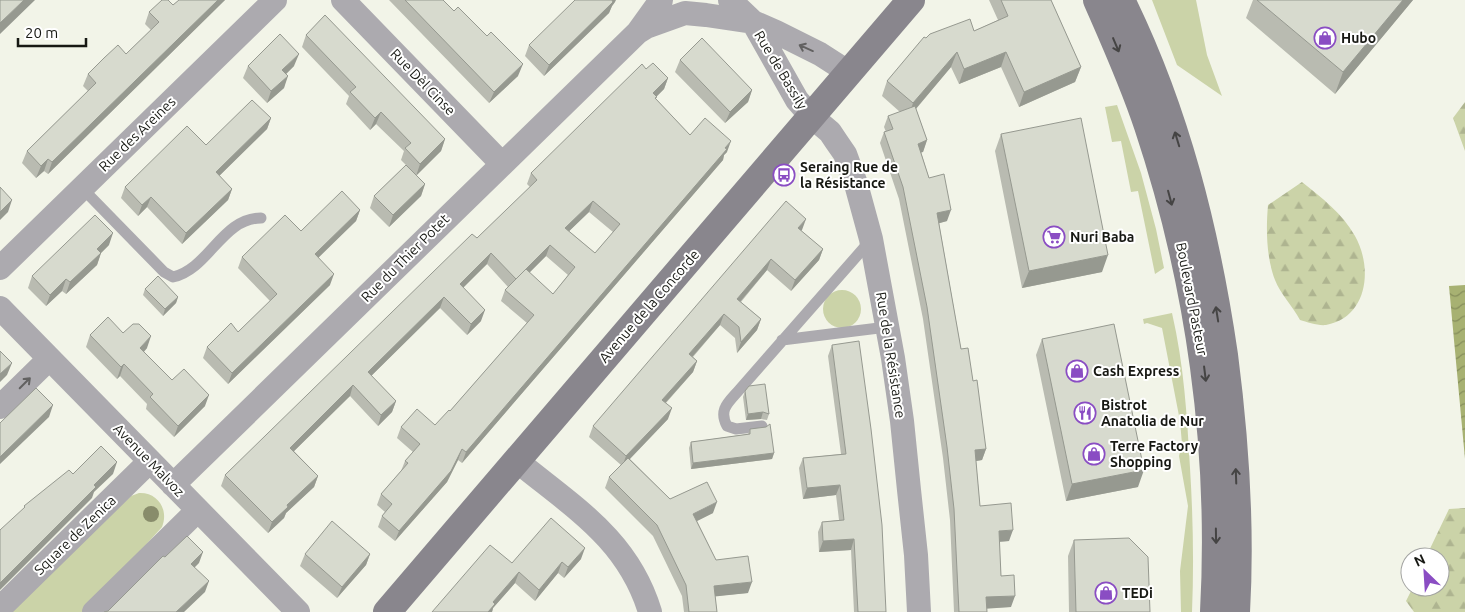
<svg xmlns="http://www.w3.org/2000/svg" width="1465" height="612" font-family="Ubuntu,sans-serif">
  <defs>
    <pattern id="forest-firs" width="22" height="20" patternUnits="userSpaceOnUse" patternTransform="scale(1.25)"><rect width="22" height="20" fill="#cbd3a8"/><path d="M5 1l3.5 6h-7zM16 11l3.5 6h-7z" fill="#aeb490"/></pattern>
    <pattern id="water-waves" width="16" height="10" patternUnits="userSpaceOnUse" patternTransform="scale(1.25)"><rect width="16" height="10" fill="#a7b172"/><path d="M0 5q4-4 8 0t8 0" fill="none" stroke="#878f5c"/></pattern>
  </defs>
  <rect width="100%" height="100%" fill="#f2f4e8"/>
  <path fill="#cbd3a8" d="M1152 0H1196L1207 55 1222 96 1177 65Z
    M1117 105 1141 173 1156 229 1164 268 1155 274 1138 191 1131 192 1121 141 1112 142 1105 107Z
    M823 309a19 19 0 1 1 38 0a19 19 0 1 1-38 0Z
    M1172 313C1184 365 1187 415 1190 468 1193 516 1194 564 1192 612H1181L1180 571 1188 506 1179 456 1182 444 1180 421 1162 328 1147 323 1144 324 1143 319Z
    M139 493C158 492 169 510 162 527L85 612H3L131 496Z"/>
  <path fill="url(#forest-firs)" d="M1465 102V151L1453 118Z
    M1302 182C1322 198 1342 213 1355 236 1373 268 1368 317 1326 325 1318 326 1307 322 1300 320 1293 307 1280 293 1275 280 1266 257 1266 228 1268 205Z
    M1465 508V612H1414L1406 601 1413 587H1440V557H1426L1449 509Z"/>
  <path fill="url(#water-waves)" d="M1465 285V459L1449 286Z"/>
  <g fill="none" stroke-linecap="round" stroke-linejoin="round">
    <path stroke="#acaaaf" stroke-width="11" d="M82 188 164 272 173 277C209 269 222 218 261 218
      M782 340 887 327
      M762 426 736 429 727 426C718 409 729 402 740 389L870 241"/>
    <path stroke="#acaaaf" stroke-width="24" d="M343 0 502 164
      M730 0 753 22 797 100 811 116 830 132 836 141 845 154 856 184 871 239 893 358 902 421 909 490 916 555 919 612
      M638 32 646 27 685 13 706 15 753 22 776 32 820 54 848 72
      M0 268 275 0
      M0 308 298 612
      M0 407 49 359
      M517 461C573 507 628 539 650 612
      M173 485 638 32 661 0
      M0 608 150 461
      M94 612 198 510"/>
    <path stroke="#89868d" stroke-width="28" d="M1097 0C1115 41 1134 83 1148 126 1200 282 1223 448 1214 612
      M1121 0C1176 112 1206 232 1224 355 1235 440 1241 526 1236 612
      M387 612 911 0"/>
  </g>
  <circle fill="#888c6b" cx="151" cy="514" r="8"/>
  <path fill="#b9bbb1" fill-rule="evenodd" d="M179 0H225L48 174 44 171 36 178 22 163 27 151 88 91 83 86 88 74 126 54 151 30 145 24 149 12 173 5Z
    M389 0H443L518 76 489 103Z
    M989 0H1051L1081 67 1075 82 1019 107 1001 67 959 84 951 67 916 109 927 140 923 152H921L929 178 947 221 939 223 961 349 973 381 986 449 982 460 976 461 980 506 1009 541 999 542 1001 576 1011 607 987 608V612H954L950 520 943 458 923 319 899 199 880 143 884 132H886L884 127 888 116 900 112 882 96 887 81 926 38 974 31 998 20Z
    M1253 0H1413L1335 94 1246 18Z
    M615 2 612 6 609 13 544 76 525 56 529 45Z
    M306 35 445 139 441 151 416 175 425 184 421 196 389 227 370 208 374 196 406 165 401 160 404 151 376 124 370 130 346 104 349 96 302 47Z
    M680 60 752 90 748 102 725 123 675 72Z
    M248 66H294L286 74 284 88 267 103 243 78Z
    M646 69 668 78 664 89 656 97V99L690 135 727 152 724 155 723 160 462 463 458 460 447 482 395 541 378 527 382 516 385 512 377 505 381 494 401 471 405 461 413 452 397 438 401 427 435 425 450 411 527 323 501 301 505 290 508 287 487 264 463 287 481 321 467 335 440 308 371 376 396 401 392 412 378 426 350 396 294 451 318 476 314 487 286 513 284 518 268 533 221 486 225 475 477 238 530 187 527 184 531 173ZM589 212 613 232 595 253 569 231ZM546 256 568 275 553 294 529 273Z
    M271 118 267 129 219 176 232 189 228 200 182 244 147 207 138 216 121 198 125 187 206 145Z
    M1001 134 1102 272 1022 288 995 151Z
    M360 210 356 221 318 257 330 285 228 384 203 358 207 347 238 332 270 301 238 268 242 257 301 231Z
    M802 230 801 231 823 249 819 260 791 291 767 270 741 302 761 319 757 330 737 353 735 338 720 325 693 357 697 361 693 372 666 403 668 419 630 459 670 499 713 513 697 521 716 560 748 593 715 596 717 612H684L682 596 653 536 605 488 609 477 621 465 589 437 593 426Z
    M109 245 101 253 97 265 66 294 62 291 46 306 28 288 32 276Z
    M145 289 178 297 176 303 163 316 143 295Z
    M123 333 147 348 144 352 172 380 205 406 174 437 146 409 147 404 120 376 117 379 86 347 90 335Z
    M1042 339 1138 487 1066 501 1036 355Z
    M832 345 886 612H854L851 550 819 552 818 532 822 522 839 520 836 495 803 499 799 468 803 458 841 454 828 356Z
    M745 391 769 414 767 420 761 419 746 420 743 397Z
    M750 429 774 453 772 459 691 469 689 448 691 442 748 434Z
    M1074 540 1150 612H1069L1068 556Z
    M305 554H370L366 565 337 598 300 566Z
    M581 559 564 578 558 573 535 601 515 583 493 608 492 612H432L512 563Z"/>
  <path fill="#969990" d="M24 0H35L0 34V23Z
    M218 0H225L48 174 52 162Z
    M610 0H616L615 2 612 6 609 13 544 76 549 65Z
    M1403 0H1413L1335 94 1343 72Z
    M957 52 951 67 908 118 913 103Z
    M1006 52 1001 67 959 84 964 69Z
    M299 54 294 66 278 82 282 70Z
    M523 64 518 76 489 103 494 92Z
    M1081 67 1075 82 1019 107 1024 92Z
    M288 76 284 88 267 103 271 91Z
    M668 78 664 89 649 104 653 93Z
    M752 90 748 102 725 123 730 112Z
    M381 112 376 124 370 130 375 118Z
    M271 118 267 129 212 183 216 172Z
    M445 139 441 151 416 176 420 164Z
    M927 140 923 152 914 155 918 144Z
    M731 141 727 152 724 155 723 160 462 463 466 452Z
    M48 159 44 171 36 178 41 166Z
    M425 184 421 196 389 227 393 215Z
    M232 189 228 200 182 244 186 233Z
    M151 197 147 207 138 216 142 205Z
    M12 200 8 212 0 220V212Z
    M593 201 589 212 561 239 565 228Z
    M360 210 356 221 311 265 315 254Z
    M951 210 947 221 933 225 937 213Z
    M806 219 802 230 794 239 798 228Z
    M113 233 109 245 101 253 97 265 66 294 70 282 97 249Z
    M550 245 546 256 512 290 516 279Z
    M823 249 819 260 791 291 795 280Z
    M491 253 487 264 456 295 460 284Z
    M1108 255 1102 272 1022 288 1029 271Z
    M771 259 767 270 733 310 737 299Z
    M334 274 330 285 228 384 232 373Z
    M66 279 62 291 46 306 50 295Z
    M178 297 176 303 163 316 165 309Z
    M444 297 440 308 364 383 368 372Z
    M485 310 481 321 467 335 471 324Z
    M724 314 720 325 685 365 689 354Z
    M761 319 757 330 737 353 741 342Z
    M151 336 147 348 136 360 140 348Z
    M697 361 693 372 658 411 662 400Z
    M12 363 7 375 0 382V374Z
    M124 364 120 376 117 379 121 367Z
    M353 385 350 396 287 458 290 448Z
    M209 395 205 406 174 437 178 426Z
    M396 401 392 412 378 426 381 415Z
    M53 405 49 417 0 464V457Z
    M672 408 668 419 622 467 626 456Z
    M763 412 761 419 746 420 748 414Z
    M462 449 458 460 447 482 395 541 399 531Z
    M986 449 982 460 970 462 975 450Z
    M774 453 772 459 691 469 693 463Z
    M117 462 113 474 94 492 92 498 0 590V583L94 485Z
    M1144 470 1138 487 1066 501 1072 484Z
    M318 476 314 487 286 513 284 518 268 533 272 522 287 505Z
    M840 485 836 495 803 499 807 488Z
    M717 502 713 513 689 525 693 514Z
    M1013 530 1009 541 995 542 999 531Z
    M854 539 851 550 819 552 823 541Z
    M585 548 581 559 564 578 568 567Z
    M203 552 199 563 187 575 191 564Z
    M370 554 366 565 337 598 342 587Z
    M562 562 558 573 535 601 539 590Z
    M519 572 515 583 493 608 492 612H488L493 602Z
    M209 581 205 592 184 612H176Z
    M752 582 748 593 710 597 714 586Z
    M1015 596 1011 607 982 609 986 597Z"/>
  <path fill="#d7dace" stroke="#969990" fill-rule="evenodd" d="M0 0H24L0 23Z
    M162 0H168L173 5 179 0H218L52 162 48 159 41 166 27 151 96 83 88 74 104 58 118 45 126 54 159 22 149 12Z
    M405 0H443L454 11 458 7 487 36 491 32 523 64 494 92Z
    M575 0H612L613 2 549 65 529 45Z
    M1001 0H1051L1081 67 1024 92 1006 52 964 69 957 52 913 103 887 81 924 37 926 38 930 34 970 19 974 31 1008 16Z
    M1257 0H1403L1343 72Z
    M325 15 445 139 420 164 405 148 411 143 381 112 375 118 350 92 356 87 306 35Z
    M280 34 299 54 282 70 288 76 271 91 248 66Z
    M702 38 752 90 730 112 680 60Z
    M653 63 668 78 653 93 657 97 655 98 690 135 705 118 731 141 725 148 727 149 466 452 462 449 451 471 399 531 382 516 392 504 381 494 408 463 405 461 420 444 401 427 417 409 435 425 449 410 450 411 534 315 505 290 526 269 553 294 575 267 550 245 516 279 491 253 460 284 485 310 471 324 444 297 368 372 396 401 381 415 353 385 290 448 318 476 287 505 288 507 272 522 225 475 472 234 477 238 537 180 531 173 642 64 646 69ZM593 201 620 224 595 253 565 228Z
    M252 100 271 118 216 172 232 189 186 233 151 197 142 205 125 187 187 126 206 145Z
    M915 106 927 140 918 144 929 178 944 174 951 210 937 213 961 349 968 348 973 381 977 380 986 449 975 450 980 506 1011 503 1013 530 999 531 1001 576 1014 575 1015 596 986 597 987 612H959L954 509 947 447 927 307 903 187 884 132 893 129 888 116Z
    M1081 118 1108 255 1029 271 1001 134Z
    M406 165 425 184 393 215 374 196Z
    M0 187 12 200 0 212Z
    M342 191 360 210 315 254 334 274 232 373 207 347 231 323 238 332 277 294 242 257 285 215 301 231Z
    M786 201 806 219 798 228 823 249 795 280 771 259 737 299 761 319 741 342 739 327 724 314 689 354 697 361 662 400 672 408 626 456 593 426Z
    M95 215 113 233 97 249 101 253 70 282 66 279 50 295 32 276Z
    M158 276 178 297 165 309 145 289Z
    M108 317 123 333 133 324H139L151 336 140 348 172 380 184 369 209 395 178 426 150 397 153 394 124 364 121 367 90 335Z
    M1114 324 1144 470 1072 484 1042 339Z
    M859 341 871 429 882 525 886 612H858L854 539 823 541 822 522 844 520 840 485 807 488 803 458 846 454 832 345Z
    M0 351 12 363 0 374Z
    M765 384 769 414 763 412 748 414 745 391 749 386Z
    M36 388 53 405 0 457V423Z
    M770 424 774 453 693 463 691 442 750 434V429L766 427Z
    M101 446 117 462 94 485 96 487 0 583V530L25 507 24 506 69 470 73 474Z
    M628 458 670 499 707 482 717 502 693 514 716 560 748 556 752 582 714 586 717 612H689L686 585 657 525 609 477Z
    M551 518 585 548 568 567 562 562 539 590 519 572 493 602 495 604 488 612H432L490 545 512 563Z
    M332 521 370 554 342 587 305 554Z
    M187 536 203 552 191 564 209 581 176 612H104L108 611 163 556 165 557Z
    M1129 538 1148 557 1150 612H1076L1074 540Z"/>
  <defs><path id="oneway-shaft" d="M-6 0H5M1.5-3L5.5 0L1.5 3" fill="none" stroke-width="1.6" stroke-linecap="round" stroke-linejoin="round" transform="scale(1.25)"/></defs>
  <g stroke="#454444">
    <use href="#oneway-shaft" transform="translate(1116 45) rotate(67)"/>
    <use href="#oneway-shaft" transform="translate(1177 139) rotate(-107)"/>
    <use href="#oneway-shaft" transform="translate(1170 198) rotate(75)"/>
    <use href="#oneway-shaft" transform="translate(1217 314) rotate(-99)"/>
    <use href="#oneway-shaft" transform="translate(1205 374) rotate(83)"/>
    <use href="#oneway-shaft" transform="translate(1236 476) rotate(-92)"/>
    <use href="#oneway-shaft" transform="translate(1216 536) rotate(89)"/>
  </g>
  <g stroke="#626161">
    <use href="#oneway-shaft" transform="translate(806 48) rotate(-156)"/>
    <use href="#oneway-shaft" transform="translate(25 383) rotate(-45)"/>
  </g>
  <defs>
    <g id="shop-ring" transform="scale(1.125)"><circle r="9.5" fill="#fff" stroke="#8a4dc3" stroke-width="1.5"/><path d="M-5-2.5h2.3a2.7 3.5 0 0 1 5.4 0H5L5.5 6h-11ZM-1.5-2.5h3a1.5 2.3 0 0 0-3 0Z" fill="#8a4dc3"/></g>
    <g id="bus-ring" transform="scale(1.125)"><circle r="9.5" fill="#fff" stroke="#8a4dc3" stroke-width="1.5"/><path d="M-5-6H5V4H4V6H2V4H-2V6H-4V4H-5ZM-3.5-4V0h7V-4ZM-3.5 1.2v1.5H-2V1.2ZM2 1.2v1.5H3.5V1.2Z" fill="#8a4dc3"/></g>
    <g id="supermarket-ring" transform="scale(1.125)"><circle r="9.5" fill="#fff" stroke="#8a4dc3" stroke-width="1.5"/><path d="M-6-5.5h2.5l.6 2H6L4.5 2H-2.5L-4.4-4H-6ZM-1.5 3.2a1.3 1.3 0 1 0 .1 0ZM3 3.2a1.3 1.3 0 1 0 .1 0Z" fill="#8a4dc3"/></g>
    <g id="restaurant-ring" transform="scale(1.125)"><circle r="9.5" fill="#fff" stroke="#8a4dc3" stroke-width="1.5"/><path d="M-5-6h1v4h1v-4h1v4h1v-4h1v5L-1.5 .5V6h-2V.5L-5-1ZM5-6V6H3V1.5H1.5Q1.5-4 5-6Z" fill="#8a4dc3"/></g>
  </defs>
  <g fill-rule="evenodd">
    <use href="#shop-ring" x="1325" y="38"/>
    <use href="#bus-ring" x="784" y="175"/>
    <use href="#supermarket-ring" x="1054" y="237"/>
    <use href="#shop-ring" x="1077" y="371"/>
    <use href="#restaurant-ring" x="1085" y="413"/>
    <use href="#shop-ring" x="1094" y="454"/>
    <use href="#shop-ring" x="1106" y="593"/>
  </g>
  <g text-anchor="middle" stroke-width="4" stroke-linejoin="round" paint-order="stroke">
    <g font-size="14" font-weight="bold" fill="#171813" stroke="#fff" text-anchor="start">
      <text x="1341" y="43">Hubo</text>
      <text x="800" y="172">Seraing Rue de<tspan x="800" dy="16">la Résistance</tspan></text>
      <text x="1070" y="242">Nuri Baba</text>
      <text x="1093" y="376">Cash Express</text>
      <text x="1101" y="410">Bistrot<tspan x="1101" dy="16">Anatolia de Nur</tspan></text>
      <text x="1110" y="451">Terre Factory<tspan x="1110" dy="16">Shopping</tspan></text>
      <text x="1122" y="598">TEDi</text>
    </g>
    <g font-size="14" fill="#171813" stroke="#fff">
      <text transform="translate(781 70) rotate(59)" y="5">Rue de Bassily</text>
      <text transform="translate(423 82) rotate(46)" y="5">Rue Dèl Cinse</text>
      <text transform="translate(137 134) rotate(-44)" y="5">Rue des Areines</text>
      <text transform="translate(405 258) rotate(-45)" y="5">Rue du Thier Potet</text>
      <text transform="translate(1192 299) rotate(79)" y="5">Boulevard Pasteur</text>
      <text transform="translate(649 306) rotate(-49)" y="5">Avenue de la Concorde</text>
      <text transform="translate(891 355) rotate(81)" y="5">Rue de la Résistance</text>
      <text transform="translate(149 460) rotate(46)" y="5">Avenue Malvoz</text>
      <text transform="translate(75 535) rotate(-44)" y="5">Square de Zenica</text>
    </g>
  </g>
  <g transform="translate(1425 572) rotate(335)"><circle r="24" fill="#ffffff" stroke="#a2a3a1"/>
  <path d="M0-4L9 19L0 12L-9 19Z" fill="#8a4dc3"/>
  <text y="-8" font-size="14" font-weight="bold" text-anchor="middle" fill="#171813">N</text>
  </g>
  <path d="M18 38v8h68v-8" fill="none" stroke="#171813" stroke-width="2.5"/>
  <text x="25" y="38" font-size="15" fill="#171813" stroke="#ffffff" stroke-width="4" paint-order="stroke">20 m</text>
</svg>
